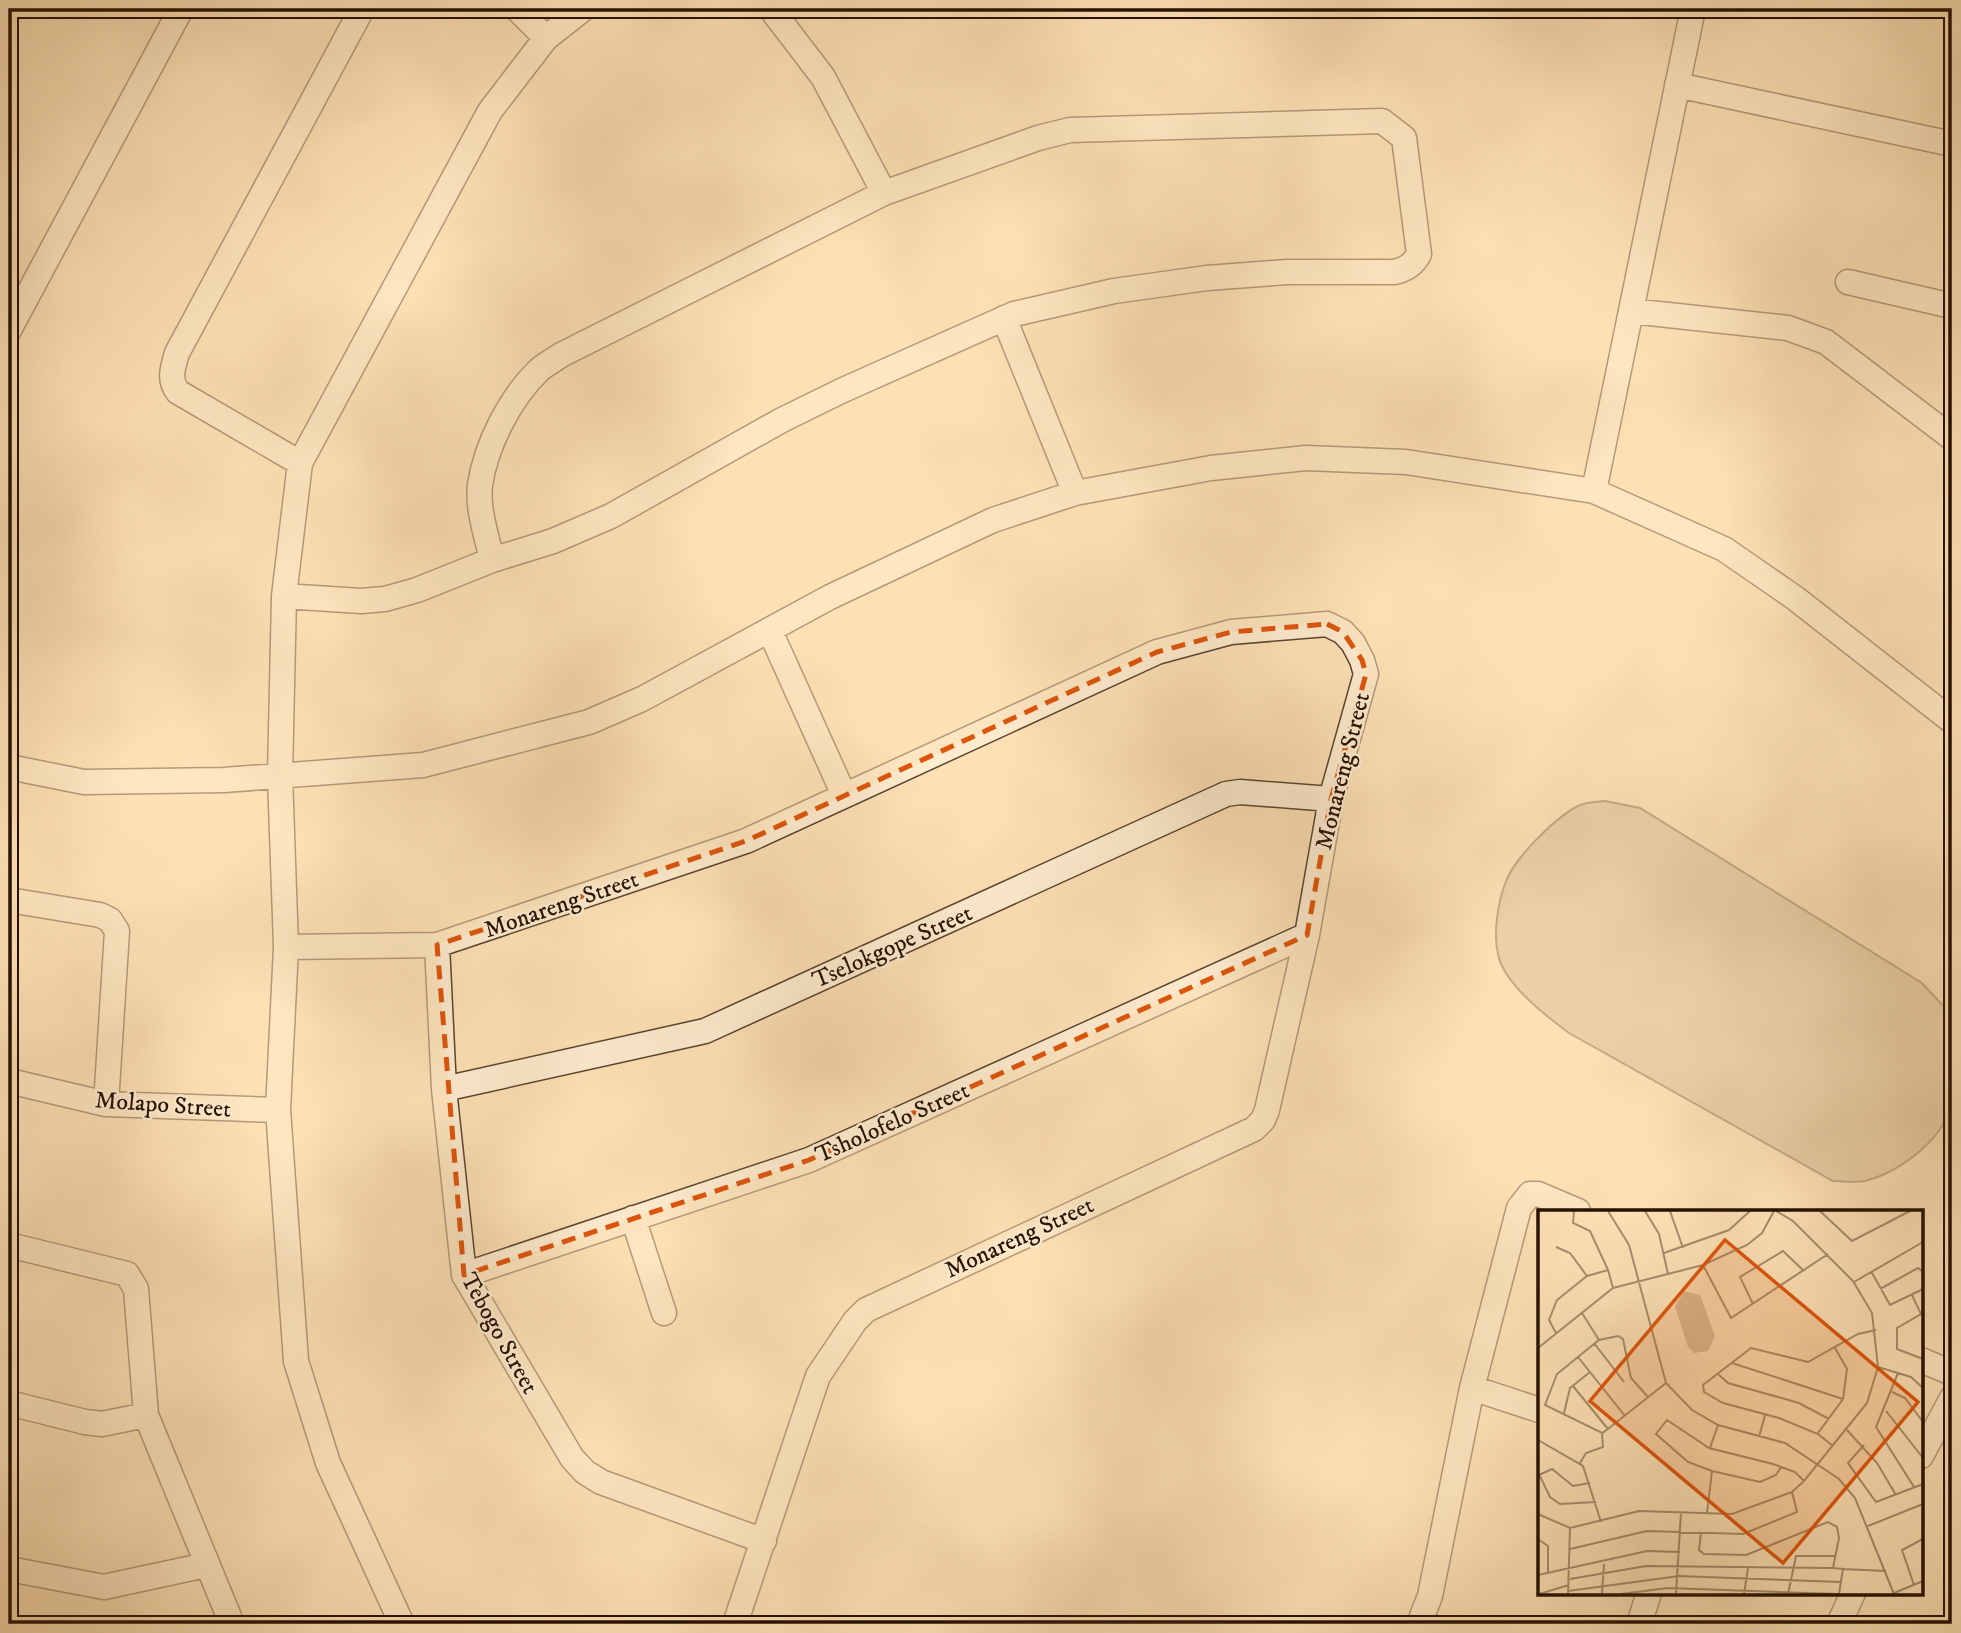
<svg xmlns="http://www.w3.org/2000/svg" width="1961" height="1633" font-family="'IM FELL DW Pica',serif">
  <rect width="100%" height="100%" fill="#fde1b5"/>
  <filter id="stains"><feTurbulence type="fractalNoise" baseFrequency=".00286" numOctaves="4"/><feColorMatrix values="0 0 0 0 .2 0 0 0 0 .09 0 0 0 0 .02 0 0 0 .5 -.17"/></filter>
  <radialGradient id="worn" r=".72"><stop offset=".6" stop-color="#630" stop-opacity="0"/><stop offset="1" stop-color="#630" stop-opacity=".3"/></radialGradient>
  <path fill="#d8bd97" stroke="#7f664c" stroke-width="2" d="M1605 801 1640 808 1922 983 1950 1013 1952 1023C1952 1048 1955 1075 1952 1099 1948 1137 1899 1173 1865 1181 1855 1183 1843 1181 1833 1181L1569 1033C1546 1016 1503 983 1498 954 1493 933 1498 903 1505 884 1513 859 1555 818 1578 806 1586 802 1597 802 1605 801Z"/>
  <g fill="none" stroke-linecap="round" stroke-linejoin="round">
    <g stroke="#5c442f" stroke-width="27">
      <path id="minor" d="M517 9 546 38
        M771 9 823 77 884 193
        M1677 85 1952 144
        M1848 282 1952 306
        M1631 311 1788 328 1826 342 1952 438
        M1004 318 1075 493
        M9 330 181 9
        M300 463 178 392C168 380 173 367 177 353L362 9
        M1594 491 1693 9
        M284 596 300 463 490 111 546 38 583 9
        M770 631 844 795
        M9 767 84 782 224 780 423 765 589 722 642 699 830 597 993 520 1075 493 1211 468 1306 458 1406 462 1594 491 1724 549 1795 598 1952 721
        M9 900 100 915 110 920 117 931 106 1104
        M437 945 444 1089 464 1275 572 1458 585 1472 601 1482 764 1541
        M286 947 437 945 746 841 1157 652 1231 632 1327 624 1343 632 1353 643 1362 660 1366 674 1331 799 1307 935 1267 1110 1263 1120 1254 1129 866 1310 855 1321 818 1376 735 1624
        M9 1081 106 1104 278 1110
        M444 1089 705 1031 1226 794 1240 792 1331 799
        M633 1218 664 1313
        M9 1245 127 1274 136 1289 146 1415 232 1624
        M464 1275 809 1160 1307 935
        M1921 1360 1952 1373
        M1472 1388 1539 1410
        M9 1403 85 1422 102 1424 146 1415
        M1921 1456 1952 1398
        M9 1569 104 1587 206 1565
        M402 1624 328 1463 296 1361 278 1110 286 947 280 776 284 596 361 601 385 599 417 590 492 560 553 541 611 516 782 420 841 391 1014 314 1114 291 1207 278 1287 272H1395C1406 269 1413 265 1419 254L1404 138 1382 121 1070 130 1038 138 884 193 561 355C554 360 546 364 539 370 510 398 486 445 480 485 477 509 487 537 492 560
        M1419 1624 1430 1596 1472 1388 1519 1208 1530 1194H1538L1578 1211
        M1639 1624 1649 1593
        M1839 1624 1853 1593"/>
    </g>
    <use href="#minor" stroke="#feeccf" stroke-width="24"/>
  </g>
  <path d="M0 0H1961V1633H0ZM1327 624 1343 632 1362 660 1366 674 1331 799 1307 935 809 1160 464 1275 437 945 746 841 1157 652 1231 632Z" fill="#fde1b5" fill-opacity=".55" fill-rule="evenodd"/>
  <path fill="none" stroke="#de550c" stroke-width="5" stroke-dasharray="14 9" stroke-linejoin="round" d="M1327 624 1343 632 1362 660 1366 674 1331 799 1307 935 809 1160 464 1275 437 945 746 841 1157 652 1231 632Z"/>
  <g text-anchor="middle" stroke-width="5" stroke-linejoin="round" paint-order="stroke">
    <g font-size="24" fill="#261002" stroke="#feeccf">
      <text transform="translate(1342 771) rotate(-76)" y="8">Monareng Street</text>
      <text transform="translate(561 904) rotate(-19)" y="8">Monareng Street</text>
      <text transform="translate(892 946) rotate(-24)" y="8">Tselokgope Street</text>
      <text transform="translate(163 1104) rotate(4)" y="8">Molapo Street</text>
      <text transform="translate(892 1122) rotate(-24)" y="8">Tsholofelo Street</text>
      <text transform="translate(1019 1237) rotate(-25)" y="8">Monareng Street</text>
      <text transform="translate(500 1333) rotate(61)" y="8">Tebogo Street</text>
    </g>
  </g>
  <g transform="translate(1538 1210)">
    <rect width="385" height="385" fill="#fde1b5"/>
    <path d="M146 81 162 85 177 126 170 141 156 143 150 137 137 97Z" fill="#d8bd97"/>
    <path fill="none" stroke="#a78d6d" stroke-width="2" d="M36 1 35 13 52 21 70 60M70 1 91 35 128 173 154 200 180 215 247 233 301 269 317 288 356 384M107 1 121 24 130 64M132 1 145 38M238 1 255 11 315 71 334 103 340 157 329 193 266 271 257 262 235 254 171 238 129 210 118 224 150 252 174 261 222 272 238 265 243 257M282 1 314 31 372 1M18 37 32 43 49 66M126 43 191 20 212 1M165 55 193 108 290 44M333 61 352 95 385 79M316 72 385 32M342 79 380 58 385 62M374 85 383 104 359 118V139L385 149M215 94 202 67 245 41 266 61M44 103 61 130M18 123 11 110 19 90 49 66 70 60 75 78M56 133 86 172M0 138 75 78 165 55 209 35 224 23 236 1M40 147 87 206M194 153 305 189M340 157 373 167 385 178M360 163 338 217 376 277M180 164 190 173 261 193 291 209M35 176 70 219M354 182 367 188 385 212M110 187 93 168 85 129 80 126 61 130 19 164 7 195 64 223 66 222 128 173M348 201 385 248M26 203 32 178 52 162M309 220 339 253 358 285M280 223 305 189 309 159 297 138M221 227 227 205M0 230 45 256 63 312M326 235 310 253 338 292 385 274M295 236 280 224 241 208 185 193 166 182 165 175 213 138 270 152 320 124 338 120M172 238 180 215M42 253 48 243 65 237 64 223M0 262 12 287 22 294 58 292M1 265 14 259 35 276 52 273M169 303 174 261M0 304 32 318 101 301 194 304 254 282 266 271M330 316 385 294M0 329 10 336V362M32 339 109 321 205 324 259 302 254 282M295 358 305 359 301 384M305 359 348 361M0 365 109 341 142 342M32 369 108 356 295 358 301 328 299 317 290 312 208 345 166 344 161 340 163 323M376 375 364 340 385 329M30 381 141 366 303 372M356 383 385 371M1 384 31 375M30 384 32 318M64 384 66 354M83 384 130 378 300 384M138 384 143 302M206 384 210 358M250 384 258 346H298"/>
    <path fill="#de550c" fill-opacity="0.15" stroke="#de550c" stroke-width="3.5" d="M187 30 380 192 245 353 52 191Z"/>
    <rect width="385" height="385" fill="none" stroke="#261002" stroke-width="3.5"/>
  </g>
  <rect width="1961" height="1633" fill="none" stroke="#fde1b5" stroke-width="35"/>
  <rect x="10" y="10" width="1940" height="1612" fill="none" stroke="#261002" stroke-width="3.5"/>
  <rect x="18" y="18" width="1926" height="1598" fill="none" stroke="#261002" stroke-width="2"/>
  <rect width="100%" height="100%" filter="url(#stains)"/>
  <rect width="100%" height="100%" fill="url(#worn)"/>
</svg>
